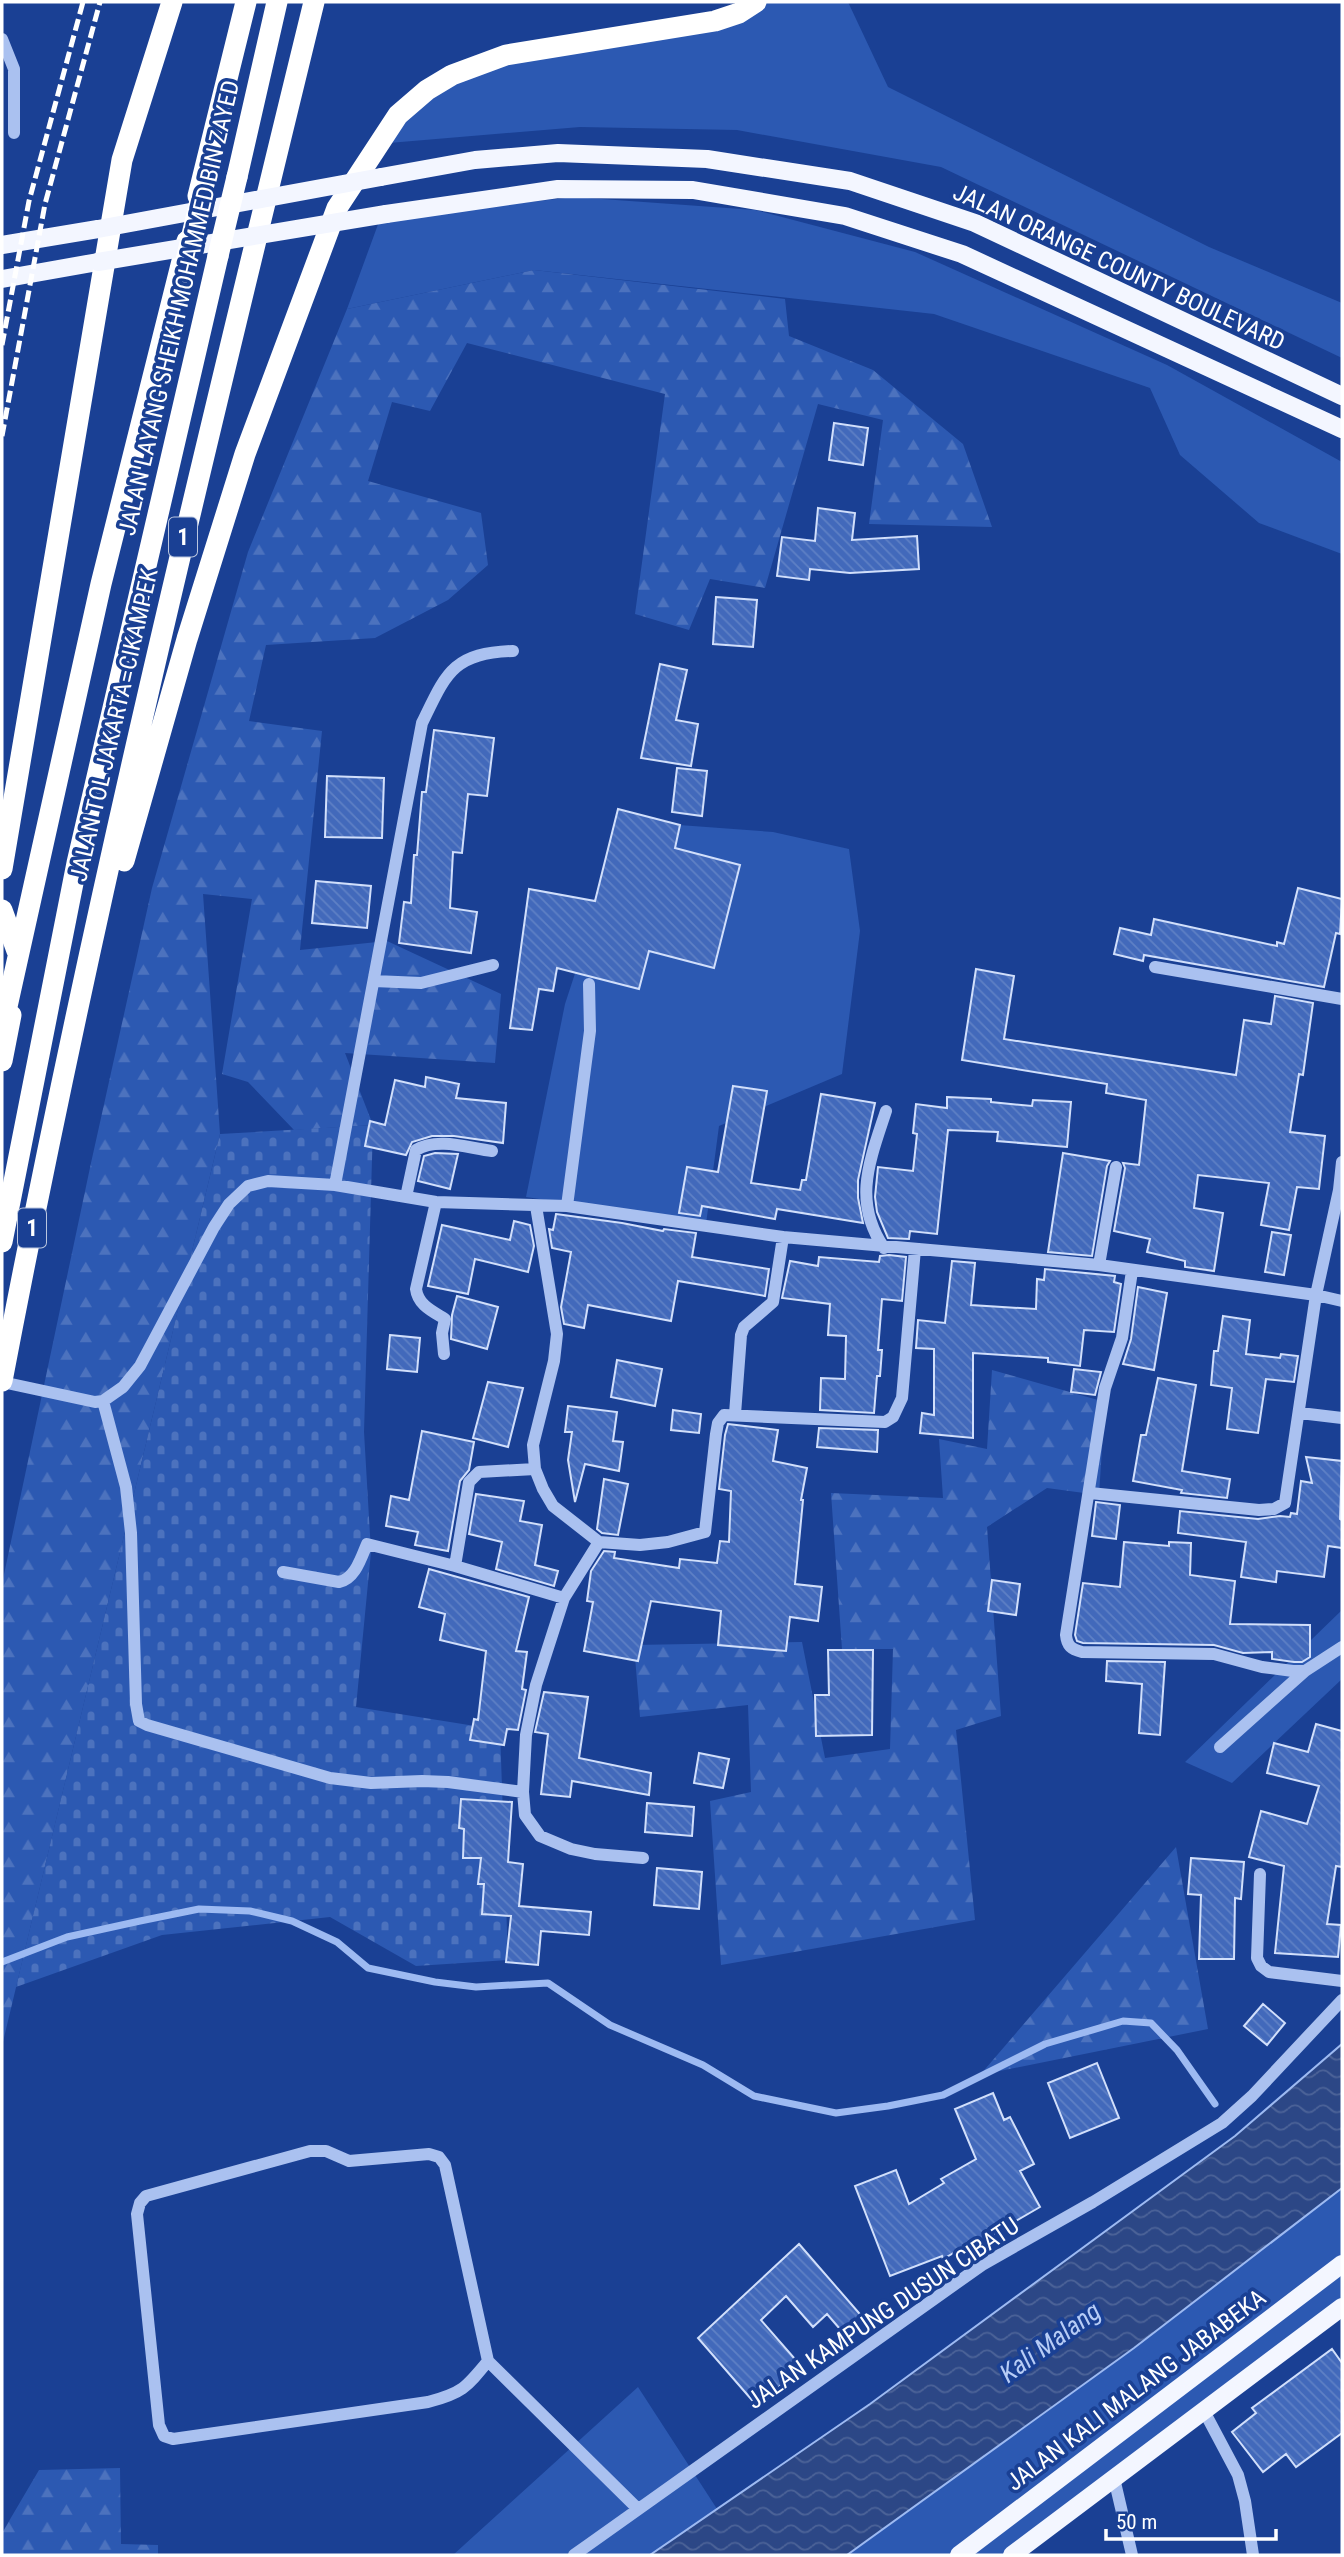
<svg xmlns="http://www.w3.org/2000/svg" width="1344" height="2557" font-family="'Roboto Condensed',sans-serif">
  <defs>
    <pattern id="forest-firs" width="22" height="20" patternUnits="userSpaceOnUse" patternTransform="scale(1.75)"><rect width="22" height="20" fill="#2c59b2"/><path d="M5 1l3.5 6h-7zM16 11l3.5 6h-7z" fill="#4c72be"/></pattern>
    <pattern id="cemetery-stones" width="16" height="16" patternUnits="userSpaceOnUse" patternTransform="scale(1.75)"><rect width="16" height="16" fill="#2c59b2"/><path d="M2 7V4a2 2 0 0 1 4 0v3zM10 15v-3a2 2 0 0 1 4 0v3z" fill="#4c72be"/></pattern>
    <pattern id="water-waves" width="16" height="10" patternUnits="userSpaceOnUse" patternTransform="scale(1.75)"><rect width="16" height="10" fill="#2c4786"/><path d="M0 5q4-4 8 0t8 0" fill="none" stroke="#4c6398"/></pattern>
    <pattern id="building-back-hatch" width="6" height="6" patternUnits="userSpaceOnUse" patternTransform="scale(1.75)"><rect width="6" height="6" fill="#4269bb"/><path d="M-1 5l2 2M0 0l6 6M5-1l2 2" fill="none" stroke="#5e80c5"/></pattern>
  </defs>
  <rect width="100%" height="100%" fill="#1a4094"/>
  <path fill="#2c59b2" d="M762 2H848L888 87 1209 247 1342 303V358L941 167 737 130 580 127 377 144 446 73Z
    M574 197 755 210 915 252 1167 365 1342 462V554L1259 523 1180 455 1150 388 934 314 534 270 347 309 380 219Z
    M625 821 773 832 849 849 860 931 842 1074 719 1126 706 1224 526 1197 565 1004Z
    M1342 1610V1679L1232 1783 1185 1762Z
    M1342 2188V2307L1012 2555H844L1134 2348Z
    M638 2387 719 2512 651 2555H453Z"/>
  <path fill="url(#forest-firs)" d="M534 270 785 299 789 336 873 370 963 444 992 527 869 524 883 420 818 404 765 588 710 579 689 630 635 614 665 394 467 343 430 411 392 402 368 481 481 513 488 565 448 600 375 638 266 645 249 721 322 731 300 950 387 941 501 994 495 1063 345 1053 373 1125 294 1130 248 1082 222 1074 252 899 203 894 220 1134 2 2046V1584L91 1163 152 888 248 552 347 309Z
    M992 1370 1105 1402 1099 1495 1047 1488 987 1527 1001 1716 956 1730 975 1920 721 1965 710 1801 751 1792 748 1705 640 1717 634 1645 802 1642 825 1758 890 1749 893 1649H842L831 1493 943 1498 939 1439 987 1449Z
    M1176 1847 1208 2029 980 2075Z
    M120 2468 121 2544 158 2545V2555H3L2 2533 39 2470Z"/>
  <path fill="url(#cemetery-stones)" d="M373 1125 364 1432 371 1552 356 1707 500 1730 508 1960 416 1966 330 1917 162 1935 16 1987 220 1134Z"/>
  <path fill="url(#water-waves)" stroke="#9dbaf2" stroke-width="2" d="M1342 2044V2188L1134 2348 847 2555H650L870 2404 1235 2136Z"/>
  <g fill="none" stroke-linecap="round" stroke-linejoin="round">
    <path stroke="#9dbaf2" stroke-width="7" d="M2 1962 67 1937 140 1921 199 1909 250 1911 292 1921 337 1942 368 1968 435 1982 476 1987 548 1983 610 2025 703 2065 754 2096 836 2113 888 2106 943 2095 1045 2044 1123 2021 1151 2023 1177 2050 1215 2104"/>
  </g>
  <path fill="url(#building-back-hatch)" stroke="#d1dffb" stroke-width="2" d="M834 423 868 428 863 465 829 460Z
    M818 508 855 513 852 540 917 536 919 569 850 573 810 569 809 580 777 576 782 537 815 541Z
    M716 597 757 600 753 647 713 644Z
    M660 664 687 670 676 720 698 724 691 766 641 758Z
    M434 730 494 738 487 796 468 794 462 853 453 852 450 908 477 912 471 953 399 943 404 902 411 903 414 855H417L422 792H426Z
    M677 768 707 771 702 816 672 812Z
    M327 776 384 778 382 838 325 837Z
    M618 809 680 825 675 848 740 865 714 968 649 951 639 989 557 968 553 991 539 989 532 1030 510 1028 529 889 595 901Z
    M316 881 371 886 367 928 312 923Z
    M1298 888 1342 899 1340 934 1336 933 1324 987 1144 955 1143 961 1114 954 1120 928 1151 935 1154 919 1277 946V942L1284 944Z
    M976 969 1014 976 1004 1039 1236 1075 1244 1020 1271 1024 1275 996 1313 1003 1303 1075 1299 1074 1290 1132 1325 1136 1319 1189 1297 1187 1289 1230 1261 1225 1269 1183 1198 1175 1194 1208 1223 1213 1214 1271 1185 1267V1261L1147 1252 1150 1239 1114 1231 1125 1168 1123 1163 1139 1165 1146 1100 1106 1093 1107 1084 962 1060Z
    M426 1077 459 1084 456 1098 506 1103 503 1143 454 1136H432L412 1142 406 1155 365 1146 370 1121 385 1125 395 1080 425 1087Z
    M733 1086 767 1091 751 1183 800 1190 802 1180H806L821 1094 875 1103 858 1180V1198L863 1223 777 1209 775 1219 702 1206 700 1216 679 1213 687 1167 718 1172Z
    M947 1097 991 1099V1102L1032 1106 1033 1100 1071 1102 1067 1147 997 1141 998 1132 948 1130 937 1234 910 1231 909 1239 888 1238 877 1212 875 1197 878 1167 913 1171 917 1134 913 1133 916 1104 947 1108Z
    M435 1153 458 1154 450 1189 418 1181 424 1156Z
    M1063 1153 1110 1161 1107 1166 1092 1256 1048 1252Z
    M556 1214 622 1223 663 1231 664 1229 696 1233 692 1257 769 1269 765 1296 678 1281 671 1321 588 1305 584 1328 564 1324 561 1307 571 1252 552 1248 549 1229 553 1230Z
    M514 1221 530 1225 534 1246 528 1272 475 1259 468 1294 428 1286 442 1225 510 1240Z
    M1272 1232 1291 1235 1284 1275 1265 1272Z
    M889 1255 906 1257 902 1301 882 1299 878 1350H882L880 1376H877L874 1413 820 1410 821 1378 845 1379 846 1336 828 1335 830 1304 782 1298 790 1261 818 1266 819 1257 879 1262 880 1256Z
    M952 1261 975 1263 971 1305 1036 1309 1037 1279 1044 1280 1045 1269 1115 1276 1114 1282 1121 1284 1114 1332 1084 1330 1080 1366 1048 1362V1358L973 1353V1438L920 1433 922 1413 934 1415V1349L916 1348 918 1320 945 1323Z
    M1138 1287 1167 1293 1154 1370 1123 1364 1131 1339Z
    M457 1296 498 1307 487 1349 451 1339 452 1315Z
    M1223 1316 1250 1320 1246 1354 1280 1358 1281 1354 1298 1356 1294 1382 1266 1379 1258 1433 1227 1429 1232 1388 1211 1385 1214 1351H1218Z
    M390 1335 420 1338 417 1372 387 1369Z
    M617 1360 662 1369 655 1406 611 1397Z
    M1074 1369 1101 1372 1095 1395 1071 1392Z
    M1158 1378 1196 1385 1182 1471 1230 1479 1227 1498 1181 1493 1182 1490 1133 1481 1141 1435H1146Z
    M488 1382 523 1388 508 1447 473 1438Z
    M568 1406 617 1412 613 1441 623 1442 619 1471 585 1464 575 1502 568 1460 572 1432H565Z
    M673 1410 701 1414 699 1433 671 1430Z
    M728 1424 778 1430 773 1461 807 1468 801 1500H803L795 1584 822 1587 818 1621 790 1617 786 1651 718 1645 721 1611 651 1601 638 1661 584 1651 593 1602 587 1601 591 1571 604 1551 615 1552 614 1558 679 1568 680 1559 717 1563 720 1541 729 1542 731 1491 719 1489 725 1435Z
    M819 1428 878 1430 877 1452 817 1447Z
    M422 1431 474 1442 469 1470 460 1481 448 1551 415 1545 418 1532 386 1526 391 1496 409 1500Z
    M1306 1457 1342 1461 1340 1519 1342 1520V1548L1328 1546 1324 1577 1277 1571 1276 1582 1241 1577 1246 1542 1178 1533 1180 1511 1258 1519 1280 1516 1290 1517 1291 1513 1297 1514 1301 1481 1312 1483Z
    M604 1479 628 1484 618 1535 602 1533 597 1529Z
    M476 1494 524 1501 520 1521 542 1525 535 1565 558 1571 554 1586 496 1569 502 1542 469 1534Z
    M1096 1502 1120 1505 1116 1539 1092 1536Z
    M1124 1542 1169 1546V1542L1191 1543 1190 1575 1235 1581 1230 1624 1310 1625V1657L1302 1662H1294L1272 1659V1652L1243 1653 1214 1645 1083 1643 1077 1641 1075 1635 1083 1583 1120 1587Z
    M429 1569 529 1597 516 1651 527 1652 522 1689 526 1690 518 1730 507 1729 504 1745 470 1740 474 1719 478 1720 486 1651 440 1640 445 1614 419 1607Z
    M992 1580 1020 1584 1016 1615 988 1611Z
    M828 1650H873L872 1735 816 1736 815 1695H829Z
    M1107 1661 1165 1662 1160 1735 1139 1733 1142 1684 1106 1681Z
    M544 1692 588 1697 579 1758 651 1773 649 1795 572 1781 570 1797 541 1794 548 1734 535 1732Z
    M1316 1724 1342 1731V1867L1336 1866 1327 1924 1341 1925 1338 1957 1275 1953 1284 1866 1249 1857 1261 1811 1307 1824 1319 1786 1267 1773 1274 1743 1308 1752Z
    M699 1753 729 1759 723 1788 694 1783Z
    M461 1799 512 1802 508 1862 523 1864 519 1906 591 1912 589 1935 541 1931 538 1965 506 1962 511 1916 482 1914 484 1884H478L481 1858H463L464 1829 459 1828Z
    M647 1803 694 1807 692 1836 645 1832Z
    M1191 1858 1244 1862 1241 1899 1235 1898 1234 1959H1199L1201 1895 1188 1894Z
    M657 1868 702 1872 699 1909 654 1905Z
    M1263 2004 1285 2023 1267 2045 1244 2026Z
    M1097 2063 1119 2118 1070 2138 1048 2083Z
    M993 2093 1004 2120 1010 2117 1034 2164 1020 2171 1040 2207 978 2243 976 2240 943 2259 942 2256 890 2276 855 2186 896 2170 909 2204 944 2183 941 2179 976 2159 955 2109Z
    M799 2244 865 2320 846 2336 827 2314 813 2327 786 2296 761 2320 801 2366 758 2407 698 2338Z
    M1332 2349 1342 2363V2433L1296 2467 1286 2454 1263 2472 1232 2432 1256 2413 1252 2408Z"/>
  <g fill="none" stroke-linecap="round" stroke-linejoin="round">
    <path stroke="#aac1f0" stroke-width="12" d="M2 39 14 69V133
      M1155 967 1342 999
      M374 981 421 983 493 965
      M335 1185 422 723C446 674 452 653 513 651
      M1339 1190 1342 1162
      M406 1197 416 1150C438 1137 468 1148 492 1151
      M436 1202 416 1289C418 1305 432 1311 445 1319L442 1333 444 1354
      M536 1206 557 1334 554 1361 533 1445 535 1469 543 1489 553 1506 599 1542 640 1545 668 1542 705 1532 716 1434 718 1423 724 1415 885 1422 893 1417 902 1398 915 1249
      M567 1206 590 1031 589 984
      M884 1248C852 1201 870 1160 886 1111
      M1099 1265 1116 1167
      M1132 1271 1122 1338 1105 1388 1066 1635C1067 1646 1071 1649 1082 1652L1214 1654 1262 1667 1293 1671H1305L1342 1647
      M2 1382 95 1402 103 1401 123 1387 140 1366 214 1227 229 1204 248 1186 268 1181 335 1185 436 1202 567 1206 783 1237 1099 1265 1316 1295 1339 1190H1342
      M103 1401 126 1487 131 1533 136 1704 139 1721 147 1725 330 1778 371 1783 422 1781 448 1782 523 1792
      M1300 1413 1342 1418
      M735 1414 741 1335 744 1327 773 1302 783 1237
      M1090 1493 1259 1510 1274 1509 1285 1503 1316 1295 1342 1301
      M599 1542 564 1598 536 1685 526 1735 523 1792 525 1815 540 1836 571 1849 595 1854 643 1858
      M455 1566 469 1482 479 1472 535 1469
      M283 1572 339 1582C355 1579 361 1558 367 1544L455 1566 564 1598
      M1220 1747 1305 1671
      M1260 1874 1257 1958 1261 1966 1269 1972 1342 1981
      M488 2361C466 2388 462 2393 428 2402L173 2439 164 2436 159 2425 137 2214 140 2203 146 2196 310 2151H326L349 2161 429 2154 439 2157 445 2165 488 2361 638 2509
      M1204 2411 1238 2475 1245 2501 1253 2555
      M1114 2478 1132 2555
      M574 2555 982 2265 1093 2202 1222 2123 1252 2096 1342 2000"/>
    <path stroke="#f3f6ff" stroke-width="18" d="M381 177 475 160 558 153 707 159 850 181 975 223 1342 396
      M386 214 558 189 693 190 845 216 962 254 1342 429
      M2 245 98 229
      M2 279 98 262
      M959 2555 1342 2264
      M1012 2555 1342 2307"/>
    <path stroke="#fff" stroke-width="21" d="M237 177 277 2
      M198 196 246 2
      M124 861 187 639 245 454 337 208 398 115 427 90 452 75 506 55 715 21 739 13 756 2
      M2 869 122 160 172 2
      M2 910 17 951
      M2 1029 101 584 187 241
      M2 1061 11 1015
      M2 1242 77 863 218 256
      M2 1381C90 918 202 460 314 2"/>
    <path stroke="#fff" stroke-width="5" stroke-dasharray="12 5" stroke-linecap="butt" d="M2 345 29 201 83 2
      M2 436 45 204 100 2"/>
    <path stroke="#f3f6ff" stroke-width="18" d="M98 229 381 177
      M98 262 386 214"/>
    <path stroke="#fff" stroke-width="21" d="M218 256 237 177
      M186 260 205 180"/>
  </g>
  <g text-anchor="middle" stroke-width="7" stroke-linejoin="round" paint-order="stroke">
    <g fill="#1a4094" stroke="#bac6df" stroke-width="2">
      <rect x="169" y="517.5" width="28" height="39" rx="5"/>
      <rect x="18" y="1208.5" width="28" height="39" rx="5"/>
    </g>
    <g font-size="23" font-weight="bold" fill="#fff">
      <text x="183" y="545">1</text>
      <text x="32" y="1236">1</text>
    </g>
    <g font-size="24" fill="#fff" stroke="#1a4094">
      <text transform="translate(1119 267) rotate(25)" y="8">JALAN ORANGE COUNTY BOULEVARD</text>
      <text transform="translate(179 308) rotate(-77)" y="8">JALAN LAYANG SHEIKH MOHAMMED BIN ZAYED</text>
      <text transform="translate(114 725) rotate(-77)" y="8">JALAN TOL JAKARTA–CIKAMPEK</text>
      <text transform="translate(883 2313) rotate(-34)" y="8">JALAN KAMPUNG DUSUN CIBATU</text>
      <text transform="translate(1136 2390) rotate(-37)" y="8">JALAN KALI MALANG JABABEKA</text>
    </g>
    <g font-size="26" font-style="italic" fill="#b7ccf6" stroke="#1a4094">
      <text transform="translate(1050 2342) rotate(-36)" y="9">Kali Malang</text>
    </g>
  </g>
  <rect width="1344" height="2557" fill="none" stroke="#ffffff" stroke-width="7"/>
  <path d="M1106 2529v10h170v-10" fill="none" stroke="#ffffff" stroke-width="3.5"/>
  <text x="1116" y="2529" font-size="21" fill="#ffffff" stroke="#1a4094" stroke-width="5" paint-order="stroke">50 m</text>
</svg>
